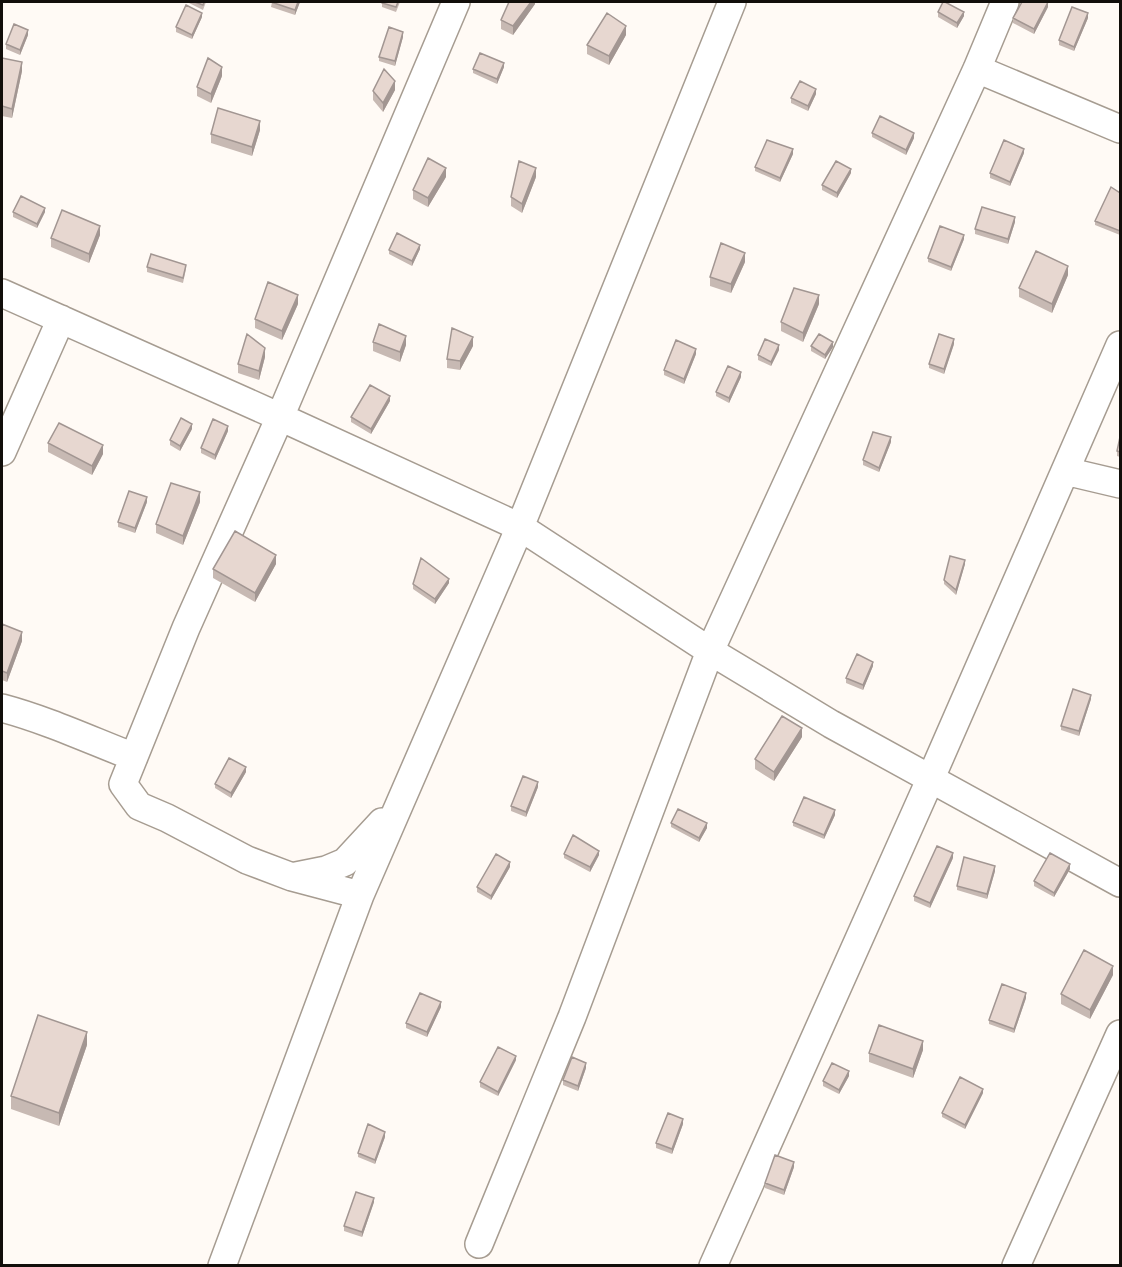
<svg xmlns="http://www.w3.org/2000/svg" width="1122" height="1267" font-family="Cabin,sans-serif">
  <rect width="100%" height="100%" fill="#fffaf5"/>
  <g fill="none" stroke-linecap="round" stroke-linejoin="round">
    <g stroke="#a69c91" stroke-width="30">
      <path id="minor" d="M977 69 1120 129
        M2 293 280 417 520 527 710 651 831 724 1120 883
        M2 452 61 319
        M1065 471 1120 484
        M2 708C47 720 90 740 134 757
        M296 876 326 870 345 862 382 822
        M360 895 292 877 247 860 167 818 139 806 123 784 186 628 280 417 456 2
        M479 1244 572 1017 710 651 977 69 1005 2
        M222 1266 360 895 520 527 732 2
        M713 1266 930 780 1120 345
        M1016 1266 1120 1034"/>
    </g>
    <use href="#minor" stroke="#fff" stroke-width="27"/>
  </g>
  <path fill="#c7b9b3" d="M187 2H206L203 10Z
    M272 2H300L295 15 271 7Z
    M382 2H400L396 12 382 7Z
    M535 2V4L513 35 501 29V20Z
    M1048 7 1034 34 1013 23V18Z
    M938 12 964 16 957 28 938 17Z
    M202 17 192 39 176 32V27Z
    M1088 18 1074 51 1059 45V40Z
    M28 35 20 55 6 49V44Z
    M626 35 609 65 587 54V45Z
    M403 37 395 66 379 61V57Z
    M2 58 22 71 12 118 2 116Z
    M504 67 497 84 473 73V69Z
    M222 76 211 103 197 96V87Z
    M395 90 383 112 373 100V91Z
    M816 94 808 111 791 103V98Z
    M260 130 252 156 211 143V134Z
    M872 133 914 138 906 155 872 137Z
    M1024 153 1010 186 990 178V173Z
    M793 154 780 182 755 171V167Z
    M851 173 837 198 822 190V185Z
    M446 177 428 207 413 199V190Z
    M536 177 522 213 511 206V197Z
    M1120 193V235L1095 225V221Z
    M13 212H45L37 228 13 217Z
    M1015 222 1008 244 975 234V229Z
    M100 235 89 263 51 247V238Z
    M964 239 951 271 928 262V258Z
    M420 249 412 266 389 254V250Z
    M745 262 731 293 710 286V277Z
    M147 267 186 269 183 283 147 272Z
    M1068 275 1052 313 1019 297V288Z
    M298 304 282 340 255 328V319Z
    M819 304 803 342 781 331V322Z
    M373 342 406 345 400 362 373 351Z
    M954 344 944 374 929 368V364Z
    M473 346 460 370 447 368V359Z
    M811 346 833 347 825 359 811 351Z
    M779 350 771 366 758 360V355Z
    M696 354 684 384 664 375V370Z
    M265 357 259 380 238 373V364Z
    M741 377 729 403 716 396V392Z
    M390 401 371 434 351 422V417Z
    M192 429 180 451 170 445V440Z
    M228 431 215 460 201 453V448Z
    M1120 437V457L1117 456V451Z
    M891 442 879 472 863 465V460Z
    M48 443 103 454 92 475 48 452Z
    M147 502 135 533 118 527V522Z
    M200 502 183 545 156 533V524Z
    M276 564 255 602 213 578V569Z
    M965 564 956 595 944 584V580Z
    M449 583 435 604 413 589V584Z
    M2 624 22 641 7 682 2 680Z
    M873 666 863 690 846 683V678Z
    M1091 699 1079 736 1061 730V726Z
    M802 737 774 781 755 769V759Z
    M246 772 231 798 215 788V784Z
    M538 787 526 817 511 811V806Z
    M835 815 824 839 793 826V822Z
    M671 823 707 828 699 842 671 827Z
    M564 854 599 855 590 872 564 858Z
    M953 858 930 908 914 901V896Z
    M510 867 491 900 477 892V887Z
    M1070 869 1054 897 1034 886V881Z
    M995 871 987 899 957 890V886Z
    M1113 975 1090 1019 1061 1004V994Z
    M1026 998 1014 1033 989 1024V1020Z
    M441 1007 427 1037 406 1028V1023Z
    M87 1045 59 1126 11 1109V1096Z
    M923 1050 913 1078 869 1062V1053Z
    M516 1060 498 1096 480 1087V1082Z
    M586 1068 578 1091 563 1085V1080Z
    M849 1076 839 1094 823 1086V1081Z
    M983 1093 965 1129 942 1117V1113Z
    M683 1124 672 1154 656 1148V1143Z
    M385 1137 375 1164 358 1157V1153Z
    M794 1167 784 1195 765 1188V1183Z
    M374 1202 362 1237 344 1231V1226Z"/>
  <path fill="#a29692" d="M298 2H300L295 15V10Z
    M531 2H535V4L513 35V26Z
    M1048 2V7L1034 34V29Z
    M964 12V16L957 28V23Z
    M202 13V17L192 39V35Z
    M1088 13V18L1074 51V47Z
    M626 26V35L609 65V56Z
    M28 30V35L20 55V50Z
    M403 32V37L395 66V61Z
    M22 62V71L12 118V109Z
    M504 63V67L497 84V79Z
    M222 67V76L211 103V94Z
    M395 81V90L383 112V103Z
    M816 89V94L808 111V106Z
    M260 121V130L252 156V147Z
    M914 133V138L906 155V150Z
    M793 149V154L780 182V178Z
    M1024 149V153L1010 186V182Z
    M446 168V177L428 207V198Z
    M536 168V177L522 213V204Z
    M851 169V173L837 198V193Z
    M45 208V212L37 228V224Z
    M1015 217V222L1008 244V239Z
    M100 226V235L89 263V254Z
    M964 235V239L951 271V267Z
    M420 245V249L412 266V261Z
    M745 253V262L731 293V284Z
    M1068 266V275L1052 313V304Z
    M298 295V304L282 340V331Z
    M819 295V304L803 342V333Z
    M406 336V345L400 362V352Z
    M473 337V346L460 370V361Z
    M954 339V344L944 374V369Z
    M833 342V347L825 359V355Z
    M779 345V350L771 366V362Z
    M265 348V357L259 380V371Z
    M696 349V354L684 384V379Z
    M741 372V377L729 403V398Z
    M390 396V401L371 434V429Z
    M192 424V429L180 451V446Z
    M228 426V431L215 460V455Z
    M891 437V442L879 472V468Z
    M103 445V454L92 475V466Z
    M200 492V502L183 545V536Z
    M147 497V502L135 533V528Z
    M276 555V564L255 602V593Z
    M965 560V564L956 595V590Z
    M449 579V583L435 604V599Z
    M22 632V641L7 682V673Z
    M873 662V666L863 690V685Z
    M1091 695V699L1079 736V731Z
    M802 728V737L774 781V772Z
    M246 767V772L231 798V793Z
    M538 782V787L526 817V812Z
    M835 810V815L824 839V835Z
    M707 823V828L699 842V838Z
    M599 851V855L590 872V867Z
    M953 853V858L930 908V903Z
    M510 862V867L491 900V896Z
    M1070 864V869L1054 897V893Z
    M995 866V871L987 899V894Z
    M1113 966V975L1090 1019V1010Z
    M1026 993V998L1014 1033V1029Z
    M441 1002V1007L427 1037V1032Z
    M87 1032V1045L59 1126V1113Z
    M923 1041V1050L913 1078V1069Z
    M516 1056V1060L498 1096V1092Z
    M586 1063V1068L578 1091V1086Z
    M849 1071V1076L839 1094V1090Z
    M983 1089V1093L965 1129V1125Z
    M683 1119V1124L672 1154V1149Z
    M385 1132V1137L375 1164V1160Z
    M794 1162V1167L784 1195V1190Z
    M374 1198V1202L362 1237V1232Z"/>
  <path fill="#e7d7d0" stroke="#a29692" stroke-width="1.5" d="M195 2H204L203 5Z
    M271 2H298L295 10Z
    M382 2H398L396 7 382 3Z
    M509 2H531L513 26 501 20Z
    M943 2H945L964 12 957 23 938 12Z
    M1022 2H1048L1034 29 1013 18Z
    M186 5 202 13 192 35 176 27Z
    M1072 7 1088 13 1074 47 1059 40Z
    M607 13 626 26 609 56 587 45Z
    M14 24 28 30 20 50 6 44Z
    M389 27 403 32 395 61 379 57Z
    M480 53 504 63 497 79 473 69Z
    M2 58 22 62 12 109 2 106Z
    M208 58 222 67 211 94 197 87Z
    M384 69 395 81 383 103 373 91Z
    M800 81 816 89 808 106 791 98Z
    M218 108 260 121 252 147 211 134Z
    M880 116 914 133 906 150 872 133Z
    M767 140 793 149 780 178 755 167Z
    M1004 140 1024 149 1010 182 990 173Z
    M428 158 446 168 428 198 413 190Z
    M519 161 536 168 522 204 511 197Z
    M836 161 851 169 837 193 822 185Z
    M1111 187 1120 193V231L1095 221Z
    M21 196 45 208 37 224 13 212Z
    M982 207 1015 217 1008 239 975 229Z
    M62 210 100 226 89 254 51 238Z
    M940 226 964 235 951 267 928 258Z
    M397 233 420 245 412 261 389 250Z
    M721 243 745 253 731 284 710 277Z
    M1036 251 1068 266 1052 304 1019 288Z
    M151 254 186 265 183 278 147 267Z
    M268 282 298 295 282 331 255 319Z
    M794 288 819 295 803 333 781 322Z
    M379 324 406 336 400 352 373 342Z
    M452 328 473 337 460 361 447 359Z
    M247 334 265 348 259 371 238 364Z
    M819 334 833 342 825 355 811 346Z
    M939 334 954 339 944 369 929 364Z
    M765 339 779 345 771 362 758 355Z
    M676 340 696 349 684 379 664 370Z
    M728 366 741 372 729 398 716 392Z
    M370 385 390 396 371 429 351 417Z
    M181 418 192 424 180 446 170 440Z
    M213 419 228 426 215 455 201 448Z
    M59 423 103 445 92 466 48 443Z
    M873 432 891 437 879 468 863 460Z
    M1120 437V452L1117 451Z
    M171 483 200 492 183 536 156 524Z
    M129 491 147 497 135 528 118 522Z
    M235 531 276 555 255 593 213 569Z
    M950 556 965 560 956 590 944 580Z
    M421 558 449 579 435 599 413 584Z
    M2 624 22 632 7 673 2 671Z
    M857 654 873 662 863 685 846 678Z
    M1073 689 1091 695 1079 731 1061 726Z
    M782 716 802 728 774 772 755 759Z
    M229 758 246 767 231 793 215 784Z
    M523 776 538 782 526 812 511 806Z
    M804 797 835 810 824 835 793 822Z
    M678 809 707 823 699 838 671 823Z
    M573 835 599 851 590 867 564 854Z
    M937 846 953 853 930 903 914 896Z
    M1050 853 1070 864 1054 893 1034 881Z
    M496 854 510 862 491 896 477 887Z
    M964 857 995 866 987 894 957 886Z
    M1084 950 1113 966 1090 1010 1061 994Z
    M1002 984 1026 993 1014 1029 989 1020Z
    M420 993 441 1002 427 1032 406 1023Z
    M38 1015 87 1032 59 1113 11 1096Z
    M879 1025 923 1041 913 1069 869 1053Z
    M498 1047 516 1056 498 1092 480 1082Z
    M572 1057 586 1063 578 1086 563 1080Z
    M832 1063 849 1071 839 1090 823 1081Z
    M960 1077 983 1089 965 1125 942 1113Z
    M668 1113 683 1119 672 1149 656 1143Z
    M368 1124 385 1132 375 1160 358 1153Z
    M775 1155 794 1162 784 1190 765 1183Z
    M356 1192 374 1198 362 1232 344 1226Z"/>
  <rect width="1122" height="1267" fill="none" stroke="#110e0a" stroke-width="6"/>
</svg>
